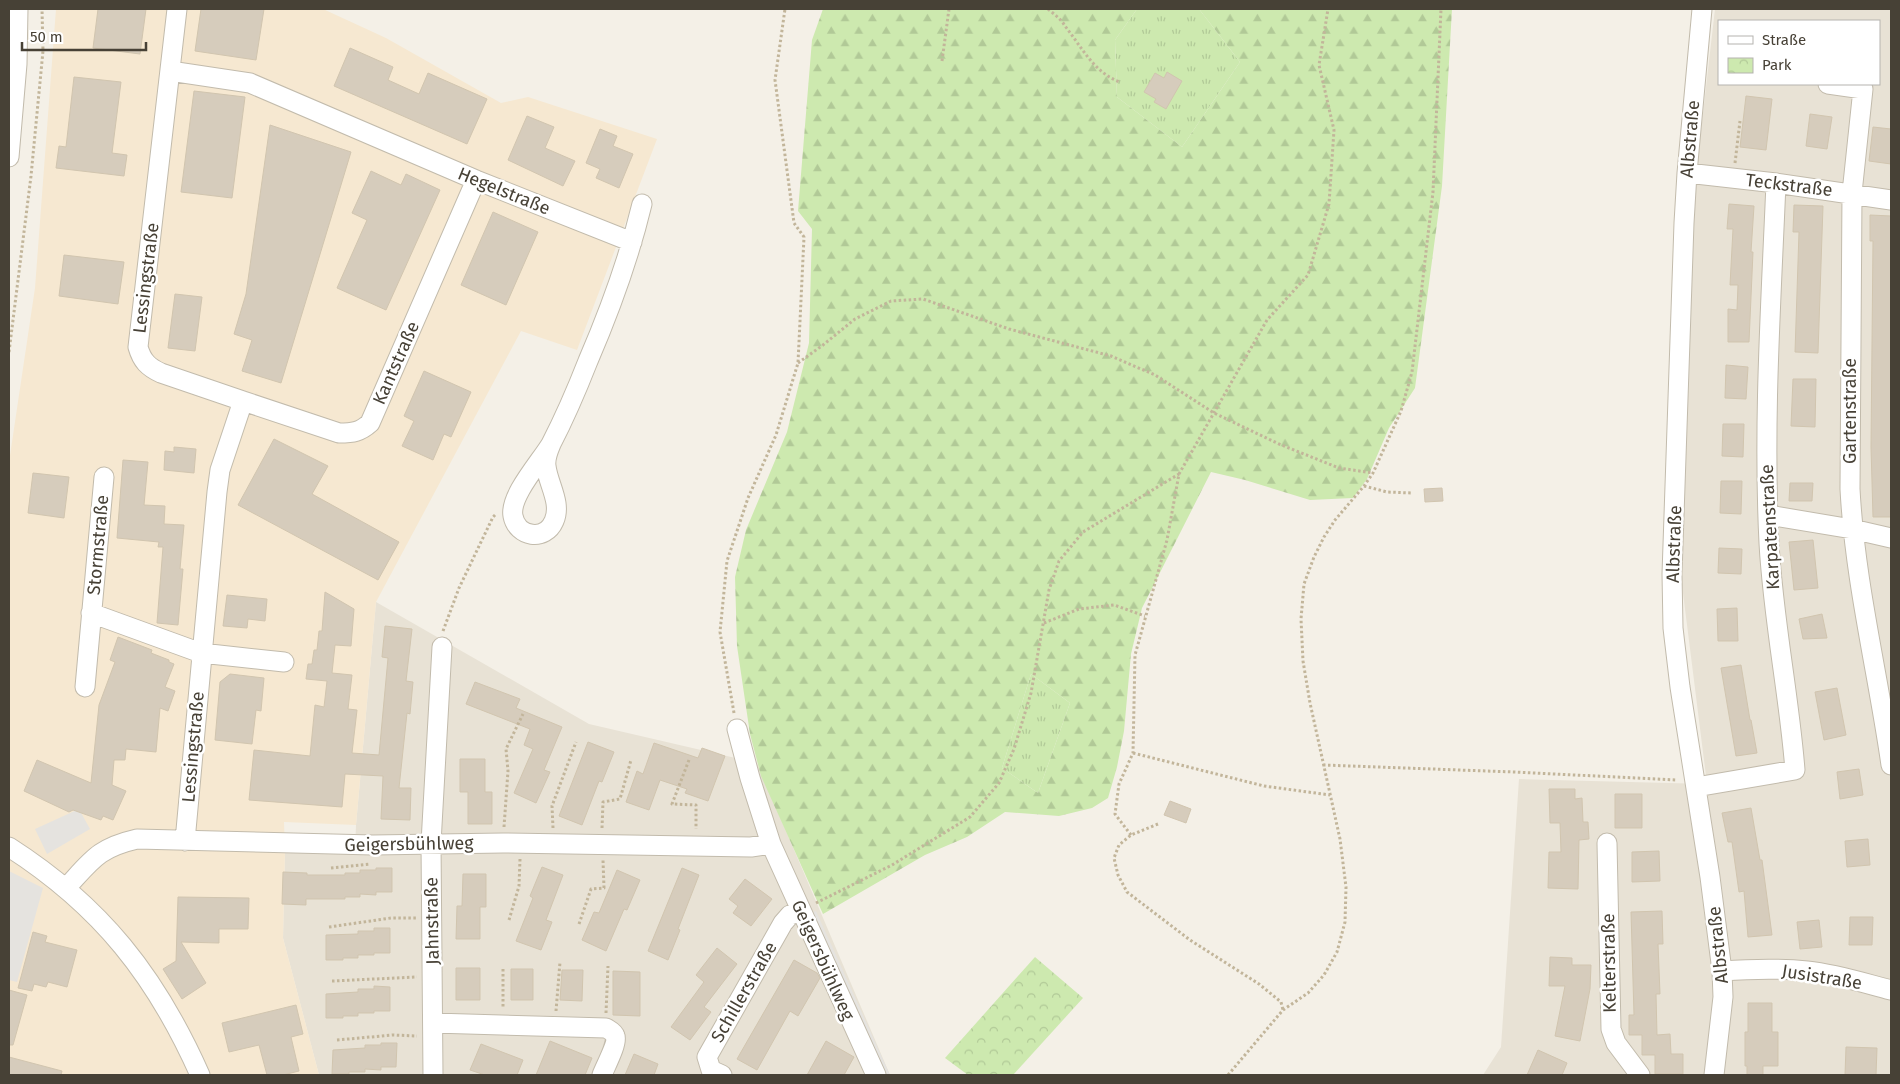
<svg xmlns="http://www.w3.org/2000/svg" width="1900" height="1084" font-family="'Fira Sans',sans-serif">
  <defs>
    <pattern id="grass-tufts" width="24" height="20" patternUnits="userSpaceOnUse" patternTransform="scale(1.25)"><rect width="24" height="20" fill="#cde9af"/><path d="M3 7l-1-3M5 7V3M7 7l1-3M15 17l-1-3M17 17v-4M19 17l1-3" fill="none" stroke="#b1c997"/></pattern>
    <pattern id="forest-firs" width="22" height="20" patternUnits="userSpaceOnUse" patternTransform="scale(1.25)"><rect width="22" height="20" fill="#cde9af"/><path d="M5 1l3.5 6h-7zM16 11l3.5 6h-7z" fill="#b1c997"/></pattern>
    <pattern id="park-crowns" width="20" height="18" patternUnits="userSpaceOnUse" patternTransform="scale(1.25)"><rect width="20" height="18" fill="#cde9af"/><path d="M2 6a3 3 0 1 1 6 0M12 15a3 3 0 1 1 6 0" fill="none" stroke="#b1c997"/></pattern>
  </defs>
  <rect width="100%" height="100%" fill="#f4f0e7"/>
  <path fill="#e8e2d5" fill-rule="evenodd" d="M1715 9H1891V1075H1483L1501 1047 1519 779 1707 784 1682 585 1693 200ZM1719 21H1879V84H1719Z
    M376 602 589 724 757 763 890 1075H319L283 938 285 852H355L356 825Z"/>
  <path fill="#f6e8d1" d="M56 9H323L386 38 501 103 528 97 657 139 577 350 521 331 376 602 356 825 284 822 285 852 283 938 319 1075H9V462L35 288Z"/>
  <path fill="url(#grass-tufts)" d="M1137 9H1199L1240 62 1182 147 1117 97 1115 40Z
    M1031 674 1070 703 1038 793 1002 768Z"/>
  <path fill="url(#forest-firs)" fill-rule="evenodd" d="M823 9H1137L1115 40 1117 97 1182 147 1240 62 1199 9H1452L1442 186 1415 388 1389 428 1367 479 1353 498 1310 500 1245 480 1211 472 1142 608 1131 654 1124 731 1117 767 1108 798 1092 808 1059 816 1005 812 967 837 925 855 823 914 761 776 750 734 737 646 735 577 746 530 787 432 809 343 812 229 798 211 812 40ZM1031 674 1070 703 1038 793 1002 768Z"/>
  <path fill="url(#park-crowns)" d="M1035 957 1083 998 1013 1075H968L945 1058Z"/>
  <path fill="#e5e3df" d="M79 809 90 829 47 854 35 829Z
    M9 871 43 888 17 982 9 980Z
    M816 911 890 1075H884L811 913Z"/>
  <path fill="#d6ccbc" stroke="#d1c5af" d="M98 9H146L140 54 93 48Z
    M201 9H264L256 60 195 51Z
    M350 48 393 67 388 80 419 94 428 73 487 99 467 144 334 86Z
    M1167 72 1182 81 1166 109 1154 102 1156 99 1144 92 1155 73 1164 78Z
    M74 77 121 82 112 153 127 155 124 176 56 168 59 146 66 147Z
    M194 91 245 97 232 198 181 192Z
    M1746 96 1772 99 1766 150 1740 147Z
    M1810 114 1832 117 1827 149 1806 146Z
    M527 116 554 127 545 148 575 161 563 186 508 160Z
    M270 125 351 152 281 383 242 371 252 340 234 334 246 294Z
    M1873 127 1891 129V164L1869 161Z
    M600 129 617 136 613 146 633 154 619 188 596 178 600 169 586 163Z
    M371 171 401 185 406 174 440 190 386 310 337 288 367 220 352 213Z
    M1729 204 1754 206 1751 252H1753L1749 342H1728V309L1737 310 1738 285H1730L1733 229H1727Z
    M1794 205 1823 206 1818 353 1795 352 1799 232H1793Z
    M493 212 538 232 506 305 461 285Z
    M1870 215 1891 216V517H1873L1871 447 1873 241H1870Z
    M64 255 124 262 118 304 59 296Z
    M175 294 202 297 195 351 168 348Z
    M1726 365 1748 367 1746 399 1725 398Z
    M424 371 471 392 451 437 444 434 433 460 402 446 414 421 404 416Z
    M1793 379H1816L1815 427 1791 426Z
    M1723 424H1744L1743 457 1722 456Z
    M274 439 328 466 312 494 399 542 378 580 238 505Z
    M174 447 196 449 194 473 164 470 165 451 174 452Z
    M123 460 148 462 144 505 165 506 164 524 184 525 180 569H183L178 625 157 623 163 547H158L159 542 117 538Z
    M33 473 69 477 64 518 28 513Z
    M1721 481H1742L1741 514 1720 513Z
    M1790 483H1813L1812 501H1789Z
    M1442 488 1443 501 1425 502 1424 489Z
    M1813 540 1818 588 1794 590 1789 542Z
    M1719 548 1742 549 1741 574 1718 573Z
    M325 592 354 609 351 646 335 645 332 673 352 675 348 709 357 710 352 753 379 755 388 658 382 657 385 626 412 629 406 681 413 682 410 714 407 713 399 788H411L410 820 381 819 383 776 345 774 342 807 249 800 254 750 310 756 315 705 324 707 327 681 306 679 308 664H312L314 650H317L319 631H322Z
    M227 595 267 599 265 621 248 619 247 628 223 626Z
    M1737 608 1738 641H1718L1717 609Z
    M1822 614 1827 638 1803 639 1799 619Z
    M118 637 152 650 151 653 169 660V662L174 664 165 687 175 691 168 711 160 708 156 752 126 749 125 760H114L112 785 126 791 113 820 103 816 101 820 73 810 69 812 24 791 37 760 91 783 99 705 115 662 110 660Z
    M1741 665 1750 720H1751L1757 753 1736 756 1721 668Z
    M230 674 264 678 261 711 256 710 252 744 215 740 220 682Z
    M475 682 520 699 516 708 562 727 544 770 550 772 536 803 514 793 533 749 524 745 530 729 466 704Z
    M1837 688 1846 735 1824 740 1815 692Z
    M588 742 614 752 602 782 599 781 582 825 559 816Z
    M654 743 698 758 702 748 725 756 708 801 685 793 687 789 660 780 649 810 626 802 637 771 643 774Z
    M460 759H485V792H492V824H468V792H460Z
    M1859 769 1863 795 1840 799 1837 772Z
    M1549 789H1575V799L1582 798 1583 822H1588L1589 839 1579 840 1578 889 1548 888 1549 852H1561L1560 823H1550Z
    M1615 794H1642V828H1615Z
    M1170 801 1191 809 1186 823 1164 815Z
    M1751 808 1760 860H1762L1772 935 1748 937 1744 891 1739 892 1732 842H1728L1722 813Z
    M1868 839 1870 865 1847 867 1845 841Z
    M1659 851 1660 881 1632 882V852Z
    M542 867 563 875 546 920 552 922 541 950 516 941 533 898 530 896Z
    M376 868H392V892H376V895L360 894V897H345V899H306V905L282 904 283 872 307 873V875H345V873H360V870H376Z
    M682 868 699 875 678 929 680 930 668 960 648 951Z
    M617 870 640 880 627 910 624 909 606 951 582 940 594 912 599 913Z
    M463 874H486V907H480V939H456L457 906H462Z
    M745 879 772 899 751 926 733 913 738 906 729 899Z
    M178 897 249 898 248 929H219V943L181 942 206 983 182 999 163 969 176 961Z
    M1662 911 1663 944H1658L1660 994H1656L1657 1035 1670 1034 1671 1054H1683V1074H1655V1055H1642V1035H1629V1015H1634L1631 912Z
    M1850 917H1873L1872 945H1849Z
    M1819 920 1822 947 1800 949 1797 922Z
    M374 928H390V953H374V955H358V958H343V960H326V935L358 934V931H374Z
    M33 932 47 936 45 942 77 950 67 987 48 982 46 987 34 984 32 991 18 988Z
    M717 948 737 964 704 1007 711 1012 690 1040 671 1027 704 982 696 975Z
    M1550 957 1572 958V965H1591L1590 989 1580 1041 1555 1036 1565 986H1549Z
    M794 960 817 973 820 978 798 1016 790 1011 757 1070 737 1059Z
    M456 968H480V1000H456Z
    M511 969H533V1000H511Z
    M562 970H583L582 1001 560 1000Z
    M613 971 640 972V1016L613 1015Z
    M374 986 390 987V1011H374V1013H358V1016H343V1018H326V994L358 992V989H374Z
    M9 990 27 995 13 1045H9Z
    M1748 1003H1772V1032H1778V1066H1763V1075H1747V1066H1745V1032H1748Z
    M296 1005 303 1034 291 1037 299 1071 283 1075H267L259 1045 229 1052 222 1023Z
    M550 1041 592 1058 585 1075H536Z
    M826 1041 854 1057 844 1075H807Z
    M381 1043H397L396 1067H381V1070L365 1069V1072H349V1074H332L333 1050 365 1048V1045H381Z
    M481 1044 523 1060 517 1075H485L470 1070Z
    M1846 1047 1877 1048 1876 1075H1845Z
    M1538 1050 1567 1063 1562 1075H1527Z
    M634 1054 658 1064 654 1075H625Z
    M9 1057 62 1071 61 1075H9Z"/>
  <g fill="none" stroke-linecap="round" stroke-linejoin="round">
    <g stroke="#c2bbac" stroke-width="21">
      <path id="minor" d="M177 9 138 347C142 361 148 367 161 373L243 401 220 470 217 492 185 841
        M1702 9 1687 173 1684 223 1672 574 1673 628 1680 687 1710 877 1722 971 1723 997 1714 1075
        M170 71 250 83 476 180 632 242
        M1828 84 1863 89 1852 193 1850 489C1855 583 1878 673 1891 765
        M9 157 17 64 18 9
        M1687 173 1776 183 1891 200
        M243 401 339 433C353 433 360 432 370 423L476 180
        M551 444C548 451 545 459 546 466 548 484 562 503 554 521 545 542 517 537 513 516 509 496 541 461 551 444 565 417 577 389 588 361 610 310 629 258 642 204
        M1768 515 1852 529 1891 538
        M91 613 201 653 284 662
        M85 687 104 477
        M737 729 750 778 771 844 876 1075
        M1696 787 1795 770C1789 694 1773 619 1769 543 1763 423 1771 303 1776 183
        M1607 843 1611 1029 1616 1043 1640 1075
        M9 847C101 906 156 976 200 1075
        M66 888C92 860 98 848 137 839L373 845 503 843 751 847 771 844
        M1722 971C1750 969 1779 968 1807 971 1836 974 1864 983 1891 990
        M433 1023 606 1028C609 1030 614 1032 615 1036 618 1043 605 1067 602 1075
        M433 1075 431 843 442 647
        M722 1075 711 1070 707 1057 783 923 790 915 801 911"/>
    </g>
    <path stroke="#c2b59a" stroke-width="3" stroke-dasharray="2.5 2.5" stroke-linecap="butt" d="M1048 9C1054 14 1061 19 1065 26 1081 46 1094 73 1120 82
      M942 61 949 9
      M1735 163 1740 121
      M9 352 31 176 43 51 42 9
      M798 363 823 345 855 319 891 301 923 299 1009 329 1111 356 1155 375 1214 413 1279 444 1339 468 1373 473
      M1364 486 1387 492 1412 493
      M1044 623 1079 609 1114 605 1145 616
      M443 631 459 588 493 517 496 514
      M734 713 720 632 727 561 748 498 776 435 798 363 804 237 794 223 775 80 785 9
      M1133 753 1264 786 1330 795
      M689 760 672 804 696 805V829
      M1323 765 1514 772 1677 780
      M1158 824 1131 835 1119 845 1114 858 1118 875 1127 892 1190 940 1259 984 1281 1002 1283 1010
      M504 827 508 771 506 749 523 714
      M553 828 552 806 576 742
      M602 828 603 802 620 799 631 760
      M1131 835 1115 814 1119 784 1133 753 1135 655 1167 540 1179 474 1267 320 1308 275 1329 204 1334 130 1319 65 1328 9
      M331 868 370 864
      M816 903 892 865 970 817 999 783 1014 749 1031 693 1049 590 1059 561 1083 532 1179 474
      M509 920 519 886 520 859
      M579 924 591 889 604 888 603 860
      M329 927 391 918H416
      M503 969V1009
      M332 981 417 977
      M556 1011 560 962
      M606 1013 608 966
      M337 1040 393 1035 417 1036
      M1228 1075 1283 1010 1308 993 1324 975 1337 952 1345 922 1346 887 1340 839 1310 703 1303 661 1301 619 1304 584 1314 557 1324 537 1335 520 1364 486 1373 473 1401 411 1412 372 1433 192 1441 9"/>
    <use href="#minor" stroke="#fff" stroke-width="19"/>
  </g>
  <g text-anchor="middle" stroke-width="5" stroke-linejoin="round" paint-order="stroke">
    <g font-size="18" fill="#474136" stroke="#fff">
      <text transform="translate(1690 139) rotate(-85)" y="6">Albstraße</text>
      <text transform="translate(1789 185) rotate(7)" y="6">Teckstraße</text>
      <text transform="translate(504 191) rotate(22)" y="6">Hegelstraße</text>
      <text transform="translate(146 278) rotate(-83)" y="6">Lessingstraße</text>
      <text transform="translate(396 363) rotate(-66)" y="6">Kantstraße</text>
      <text transform="translate(1850 411) rotate(-90)" y="6">Gartenstraße</text>
      <text transform="translate(1770 527) rotate(-93)" y="6">Karpatenstraße</text>
      <text transform="translate(1674 544) rotate(-88)" y="6">Albstraße</text>
      <text transform="translate(98 545) rotate(-85)" y="6">Stormstraße</text>
      <text transform="translate(193 747) rotate(-85)" y="6">Lessingstraße</text>
      <text transform="translate(409 844) rotate(-1)" y="6">Geigersbühlweg</text>
      <text transform="translate(432 921) rotate(-91)" y="6">Jahnstraße</text>
      <text transform="translate(1718 945) rotate(-96)" y="6">Albstraße</text>
      <text transform="translate(823 960) rotate(66)" y="6">Geigersbühlweg</text>
      <text transform="translate(1609 963) rotate(-91)" y="6">Kelterstraße</text>
      <text transform="translate(1822 977) rotate(9)" y="6">Jusistraße</text>
      <text transform="translate(744 992) rotate(-60)" y="6">Schillerstraße</text>
    </g>
  </g>
  <rect width="1900" height="1084" fill="none" stroke="#474136" stroke-width="20"/>
  <rect x="1718" y="20" width="162" height="65" fill="#ffffff" stroke="#b5b3af"/>
  <rect x="1728" y="36" width="25" height="8" fill="#ffffff" stroke="#b5b3af"/>
  <text x="1762" y="45" font-size="15" fill="#474136">Straße</text>
  <rect x="1728" y="58" width="25" height="15" fill="url(#park-crowns)" stroke="#b5b3af"/>
  <text x="1762" y="70" font-size="15" fill="#474136">Park</text>
  <path d="M22 42v8h124v-8" fill="none" stroke="#474136" stroke-width="2.5"/>
  <text x="30" y="42" font-size="15" fill="#474136" stroke="#ffffff" stroke-width="4" paint-order="stroke">50 m</text>
</svg>
